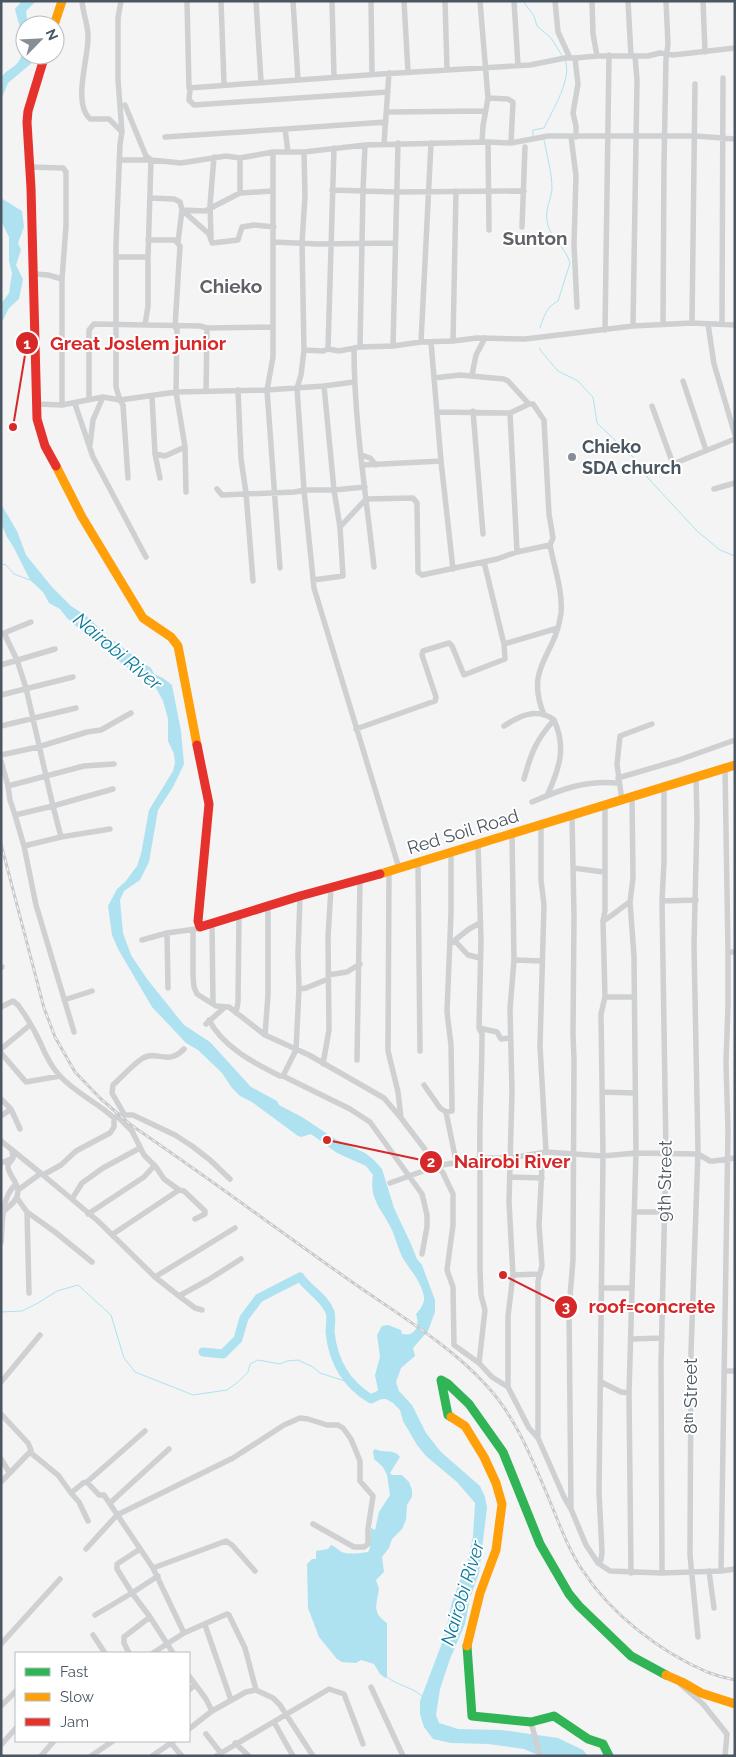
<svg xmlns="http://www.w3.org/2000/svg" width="736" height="1757" font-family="Raleway,sans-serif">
  <rect width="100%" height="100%" fill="#f4f4f4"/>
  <path fill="#aee2f0" d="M22 1H36L26 11 27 19 30 25H25V55H34L33 62 8 83 1 100C1 93 0 85 1 79 4 70 16 68 20 59 28 44 18 24 15 9Z
    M1 198 22 211 24 227 18 243 21 250 16 265 23 279 19 299 9 308 1 324V304L9 293 12 273 9 261V237L1 221Z
    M1 504 17 531 26 555 52 587 71 606 89 618 106 635 142 662 151 668 154 674 163 678 172 685 181 731 184 764 173 787 158 810 149 862 140 880 124 891 120 900 123 933 131 955 147 979 184 1025 210 1042 251 1087 277 1101 279 1105 302 1117 335 1139 365 1153 374 1160 382 1169 394 1208 411 1244 417 1259 422 1265 435 1300V1312L428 1331 413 1348 415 1356 401 1368 396 1382 399 1391 412 1405 426 1433 441 1452 480 1486 485 1497 487 1508 479 1573 470 1598 465 1624 450 1659 440 1689 436 1715 439 1723 458 1729 502 1730 558 1738 583 1750 588 1756H540L524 1749 488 1744 451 1743 433 1739 424 1727 420 1714V1701L445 1635 452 1602 468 1559 473 1537 475 1503 457 1482 426 1456 417 1445 403 1421 400 1410 393 1403 379 1395 375 1375 380 1357 377 1335 382 1326 388 1325 401 1330 402 1334C416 1337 420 1325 416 1314 420 1310 425 1303 424 1297 422 1283 411 1271 404 1260 398 1250 396 1238 391 1228 381 1208 369 1199 373 1175L366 1166 337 1153 311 1134 301 1137 298 1136 252 1102 240 1096 232 1088 222 1073 198 1050 186 1043 170 1026 152 1007 118 949 112 935 108 906 117 889 125 882 137 866 141 854 149 810 173 771 175 763 174 754 168 741V719L163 701 154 684 122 664 97 638 85 634 67 618 60 609 49 603 43 592 30 580 14 548 7 537 1 523Z
    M375 1449C384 1454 394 1448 400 1457L390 1473 392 1475H402L409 1482 412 1490V1497L407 1505 406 1520 402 1529 392 1539 389 1548 382 1557 384 1572 376 1580 379 1589C377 1604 371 1612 387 1623V1677L385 1678 380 1674 374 1664 361 1660 356 1663 342 1662 337 1659 319 1637 308 1608 307 1564 312 1559H316V1551L328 1549 331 1545C336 1547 338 1550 342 1552 348 1555 361 1553 368 1552L370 1548 371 1528 375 1530 379 1512 390 1495 387 1475 383 1467 374 1459 373 1451Z"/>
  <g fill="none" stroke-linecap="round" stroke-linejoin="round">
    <path stroke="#aee2f0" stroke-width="1" d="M523 1 534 16 537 26 551 38 563 57
      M533 136V130L544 128C552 111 573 78 565 60
      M540 328C543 318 547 306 558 301L570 263C566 247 548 237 547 220 545 209 551 200 552 189 552 172 547 156 544 140
      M540 348V350L558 371 578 381 589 393 593 397 597 423 634 458 648 478 697 531 720 550 735 556
      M1 565 5 564 14 574 30 580
      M1 1312 22 1311 38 1303 57 1291 78 1285 111 1315 124 1358 135 1372 193 1395 227 1390 238 1382 248 1372 250 1364 258 1360 280 1364 287 1361 298 1360 313 1367 320 1373 351 1383
      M387 1677C398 1686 413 1687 423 1697"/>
    <path stroke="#aee2f0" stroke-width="9" d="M203 1352 223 1354 238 1339 244 1318 259 1298 300 1277C309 1290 325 1298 330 1312 332 1318 330 1326 330 1332 333 1361 346 1384 371 1399L379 1395 389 1394"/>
    <path stroke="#ced0d2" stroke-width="5.5" d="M82 1C83 13 88 25 88 36 89 57 72 103 90 119H109L122 132
      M121 1 118 18V80L122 132 120 144 116 244V387L120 400 123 405 128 478
      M187 1 189 88 381 74 530 65 565 58H575
      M221 1 224 84
      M256 1 261 82
      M293 1 298 80
      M332 1 334 77
      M371 1 372 74
      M404 1 408 72
      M445 1 447 69
      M480 1 488 98 483 126 482 142
      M514 1 518 66
      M555 1 558 32 570 58
      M592 1 593 34 597 56H648L660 53 673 55 735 48
      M628 1 631 56
      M703 1 705 52
      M190 90 189 100 194 105 388 92
      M488 98 508 99 513 102 511 143
      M125 105 146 156 151 160 148 257V306L145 325
      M387 112 485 111
      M285 129 386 122
      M571 136 576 176 574 244 577 307
      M165 137 285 129 288 152
      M576 137V126L573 113 578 84 575 58 597 56
      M488 142 489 230
      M384 144 389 73
      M273 152V357L267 390 280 568
      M304 152 305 196 302 243 304 350
      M119 160H151L181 163 226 156 240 158 273 152H304L365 145 488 142 511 143 548 136H696L735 139
      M30 167 63 168 66 172V226L62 279
      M332 190 396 192 524 191
      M240 193V158
      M150 198 174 199 180 202 182 210 209 234 212 243 238 240 242 227 254 225 274 227
      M522 227 525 147
      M211 237 210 205 214 157
      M148 240H175L180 246 175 327 177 330 176 392 185 447 186 492
      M178 242 182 210 205 211 240 193 273 191
      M273 242 318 244 395 243
      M116 257H148
      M34 274 48 275 62 279V405
      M692 323 695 84
      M663 324 664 164 666 59 668 44 666 1
      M708 324 714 364 735 435
      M722 324 723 78
      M633 326 637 80 635 56
      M605 330 609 55
      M453 341 456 191
      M421 342 431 143
      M431 342 441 461 453 569
      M393 346 398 143
      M360 347 363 190 365 145
      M354 348C354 421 366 494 374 567
      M328 349 334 148
      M472 375 476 355 485 338
      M434 378 460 375 504 379 508 381 529 404
      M683 381 706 450
      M238 390 241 459 246 493 253 581
      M206 391 207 328
      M152 396 155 454 160 478
      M89 400V330L94 324 200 326 207 328 272 327
      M37 404 62 405 103 397 120 400 176 392 267 390 324 386 354 382
      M75 404 93 457 146 557
      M652 406 673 464
      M473 411 483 534
      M510 413 517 552
      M90 445 93 420 103 397
      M155 454 165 456 185 447
      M361 455 370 458 376 465
      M363 465 441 461
      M668 466 735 439
      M217 489 222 495 295 492 304 490H334L365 487
      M714 489 735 483
      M340 527 366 499 413 498 417 503 418 572 422 575 497 559 517 552 550 545 553 538 549 514 544 420 533 404H529L510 413 437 412
      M484 562 504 644 558 628
      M313 580 343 576 340 527 334 490 324 386
      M1 665 55 649
      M1 695 73 677
      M544 715C524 666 556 656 561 613 563 591 554 567 550 545
      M1 726 76 708
      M504 726C519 716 537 707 554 720 536 740 531 753 524 779
      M356 729 435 701 436 697 422 655 423 651 449 643 452 646 464 675 505 659 504 644
      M1 755 38 747 87 732 101 730 131 713
      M1 761 8 786 46 776 26 688 17 660 4 633 31 622
      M725 768 728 952H735
      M696 777 697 820 694 945 698 1151 691 1352 690 1555 698 1637
      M618 778 679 760 735 740
      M8 786 10 800 15 815 53 806 46 776 84 766 114 764
      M547 796C559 769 567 748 554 720
      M622 801 617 764 620 736 652 724
      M532 802C562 789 585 780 619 783
      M15 815 24 846 61 837 110 829
      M541 825V880L544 905 540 1046 546 1152 603 1156 636 1153 698 1154 710 1161H714L735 1158
      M512 834 514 960
      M61 837 53 806 113 789
      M24 846 36 905 74 1032
      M418 863 420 1051
      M399 868 314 588 304 490 297 388 301 375 304 350 323 351 328 349 339 351 360 347 393 346 421 342 453 341 477 338 525 339 633 326 692 323 735 325
      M573 868 604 872
      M389 872 388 1051 398 1092 401 1118
      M300 896 298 954 299 989 296 1050 283 1076 350 1109 370 1122 422 1194 427 1215V1227L422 1254
      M662 901 696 900
      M603 921C614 915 620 908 630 902
      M212 923 213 1004
      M193 931V976L194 987 197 994 216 1006 229 1007 265 1035 309 1055 384 1098 401 1118 443 1173 453 1194V1225L447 1270 453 1287 454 1345 479 1363 492 1377 508 1387 529 1428 538 1438
      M167 933 168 988
      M142 940 167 933 196 929
      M455 941 468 955 480 958
      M450 944 469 929 480 923
      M1 967H2
      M328 975 347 972 360 964
      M299 989 306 988 328 979
      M605 997H634
      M64 1000 92 991
      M1 1007 13 1001 18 1005C26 1016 34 1029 40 1042 45 1054 50 1065 59 1075 75 1093 97 1102 114 1118L120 1115H133L175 1135 192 1146 210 1160 230 1179
      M236 1013 238 1002 239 915
      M209 1020C223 1047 254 1063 280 1076H283
      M206 1024 225 1007
      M479 1028 497 1032 501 1039 510 1038
      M265 1035 268 995V906
      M1 1049 30 1025
      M1 1053 26 1082 60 1076
      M357 1060 360 881
      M323 1064 329 1030 328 937 331 888
      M424 1085 440 1108 446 1112 456 1161
      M602 1092 635 1093
      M1 1099 11 1109 20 1129
      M446 1112 452 1111V1106L451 1045 447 1012 451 913V853
      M124 1114 112 1093 113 1085C122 1077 132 1065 143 1058 157 1050 168 1066 184 1049
      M1 1116 11 1109
      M117 1116 132 1131 144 1155 156 1167 164 1179 179 1190 184 1191 205 1211V1214L195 1219
      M1 1141 43 1175 61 1165 76 1151 110 1133 114 1127V1118
      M1 1163 13 1158
      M542 1166 539 1225 542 1266 538 1281V1438L564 1497 571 1509 586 1545 598 1563 610 1571 662 1573 721 1571 735 1569
      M43 1175 98 1221 155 1277 179 1296 208 1280 241 1259
      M510 1177 542 1178
      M390 1183 437 1166 480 1158C479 1117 482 1076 482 1034L479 1028 481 940 478 844
      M18 1190 40 1174
      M17 1198 27 1212 29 1293
      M72 1199 82 1183 103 1168 140 1148
      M3 1212C7 1208 12 1205 15 1200 25 1186 6 1175 8 1165 8 1164 13 1159 13 1158L12 1151
      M27 1212 55 1232 92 1262
      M635 1212H665
      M88 1214 144 1177 154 1166
      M113 1234 179 1190
      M1 1243C3 1223 0 1199 16 1184
      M513 1275 539 1274
      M155 1277 235 1228
      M601 1288H631
      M179 1296 195 1308 202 1310
      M632 1339 662 1338
      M479 1363 485 1310 481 1295 480 1269V1158H511L546 1152
      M724 1371H735
      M1 1382 40 1335
      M601 1382 621 1392 629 1393
      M508 1387V1316L513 1275 509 1202 512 1091 510 1009 514 960 542 961
      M1 1414 28 1443 31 1450 30 1452
      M1 1459 9 1472
      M1 1482 30 1452 58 1475 71 1493 83 1483 87 1482 99 1495H104L153 1568 184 1633 153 1653
      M87 1482 145 1431
      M71 1493 79 1502 88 1521
      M110 1503 169 1449
      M571 1509 569 1309 573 1260 574 1060 573 1034 574 916 572 816
      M86 1549 117 1515 233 1458 284 1425 300 1418 308 1419 327 1425H338L343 1428 351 1439 360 1461V1481L373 1496 368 1529V1544L364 1547H354L313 1524
      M598 1563 601 1560 602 1552 599 1492 603 1156 601 1014 605 997 603 921 605 911V806
      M153 1568 226 1541 232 1545 255 1571
      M709 1571 714 1608
      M721 1571 728 1130 726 1063 728 1005V952
      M631 1573 629 1393 636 1153 634 956 630 902 633 878 632 796
      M662 1573 661 1363 666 1153 662 901 664 862V788
      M95 1615 132 1593 117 1569V1564L140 1549
      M150 1617 173 1653
      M205 1625 231 1700
      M184 1633 227 1614 229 1615 245 1648 256 1690 273 1698 280 1705 313 1756
      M93 1635 105 1653
      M1 1644 60 1579
      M129 1653 124 1643V1637L150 1617 132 1593 158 1576
      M189 1676 206 1699 212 1711 189 1729
      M680 1684 703 1704 727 1734 725 1756
      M371 1687 403 1756
      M189 1690 195 1685
      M1 1706 16 1691
      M212 1711 246 1692 256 1690
      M274 1722 293 1756
      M531 1722 540 1756
      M206 1734 220 1752
      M169 1741 182 1756
      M235 1743 249 1756
      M1 1745 16 1728
      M41 1756 54 1741
      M91 1756 113 1741
      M152 1756 174 1741
      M216 1756 329 1689 344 1694 363 1744"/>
    <path stroke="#30b455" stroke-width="9" d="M451 1417 448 1415 441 1380 448 1384 469 1404 503 1452 540 1544 569 1594 579 1606 631 1656 666 1675
      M467 1646 472 1716 531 1722 554 1716 588 1739 603 1744 609 1756"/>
    <path stroke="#ff9f0a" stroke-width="9" d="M54 25 62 1
      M56 466 82 517 143 618 171 637 178 646 197 745
      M380 874 735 765
      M451 1417 465 1426 484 1457 496 1483 502 1504 496 1550 480 1593 467 1646
      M666 1675 682 1682 701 1693 735 1704"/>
    <path stroke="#e5322d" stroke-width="9" d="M45 55 28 111 27 122 31 188 37 419 45 446 56 466
      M197 745 209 804 198 921 200 927 300 896 380 874"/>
    <g stroke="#c9cacc" stroke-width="3">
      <path id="rail" d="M1 844 44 1008 55 1037 75 1072 101 1099 131 1125C206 1176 278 1230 352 1282 396 1313 450 1345 486 1385 516 1417 532 1459 549 1499 559 1523 568 1549 583 1571 612 1615 659 1651 707 1672 715 1675 725 1678 735 1680"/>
    </g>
    <use href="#rail" stroke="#fff" stroke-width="1" stroke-dasharray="4" stroke-linecap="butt"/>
  </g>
  <circle fill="#868d94" stroke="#fff" stroke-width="2" cx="572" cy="457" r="5"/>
  <g text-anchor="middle" stroke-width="4" stroke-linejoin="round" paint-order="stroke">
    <g font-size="18" font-weight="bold" fill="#4a5661" stroke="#fff" text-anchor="start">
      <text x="582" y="453">Chieko<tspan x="582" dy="21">SDA church</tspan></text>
    </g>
    <g font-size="18" fill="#4a5661" stroke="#fff">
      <text transform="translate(463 832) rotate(-17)" y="6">Red Soil Road</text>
      <text transform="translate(665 1181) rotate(-89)" y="6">9th Street</text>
      <text transform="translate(691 1396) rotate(-90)" y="6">8ᵗʰ Street</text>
    </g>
    <g font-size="19" font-weight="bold" fill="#5f6368" stroke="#fff">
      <text x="535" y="245">Sunton</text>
      <text x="231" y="293">Chieko</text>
    </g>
    <g font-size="19" font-style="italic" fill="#0c7c9b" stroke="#fff">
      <text transform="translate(118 651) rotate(40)" y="7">Nairobi River</text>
      <text transform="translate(462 1593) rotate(-73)" y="7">Nairobi River</text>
    </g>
  </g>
  <path fill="none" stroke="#d62828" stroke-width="2" d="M13 427L27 343M327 1140L431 1162M503 1275L566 1307"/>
  <g fill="#d62828" stroke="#fff" stroke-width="2">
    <circle cx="13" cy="427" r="5"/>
    <circle cx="327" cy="1140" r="5"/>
    <circle cx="503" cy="1275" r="5"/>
    <circle cx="27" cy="343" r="12"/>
    <circle cx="431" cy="1162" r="12"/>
    <circle cx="566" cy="1307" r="12"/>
  </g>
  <g font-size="15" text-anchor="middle" font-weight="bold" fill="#fff">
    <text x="27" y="349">1</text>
    <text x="431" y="1167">2</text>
    <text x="566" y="1312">3</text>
  </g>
  <g font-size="19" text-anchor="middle" font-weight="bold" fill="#d62828" stroke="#fff" stroke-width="4" stroke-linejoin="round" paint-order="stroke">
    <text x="138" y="350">Great Joslem junior</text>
    <text x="512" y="1168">Nairobi River</text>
    <text x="652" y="1313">roof=concrete</text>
  </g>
  <rect width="736" height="1757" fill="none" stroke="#4a5661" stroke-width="5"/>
  <rect x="15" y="1652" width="175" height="90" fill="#ffffff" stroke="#b7bbc0"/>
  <rect x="25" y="1668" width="25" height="8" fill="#30b455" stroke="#b7bbc0"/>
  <text x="60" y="1677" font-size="15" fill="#4a5661">Fast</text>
  <rect x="25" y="1693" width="25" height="8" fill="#ff9f0a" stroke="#b7bbc0"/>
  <text x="60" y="1702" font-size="15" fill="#4a5661">Slow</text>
  <rect x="25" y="1718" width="25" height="8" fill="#e5322d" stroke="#b7bbc0"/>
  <text x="60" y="1727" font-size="15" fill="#4a5661">Jam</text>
  <g transform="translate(40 40) rotate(66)"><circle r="24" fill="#ffffff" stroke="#b7bbc0"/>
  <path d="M0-4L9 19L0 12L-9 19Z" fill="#868d94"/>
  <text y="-8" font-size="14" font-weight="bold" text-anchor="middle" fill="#4a5661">N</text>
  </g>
</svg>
